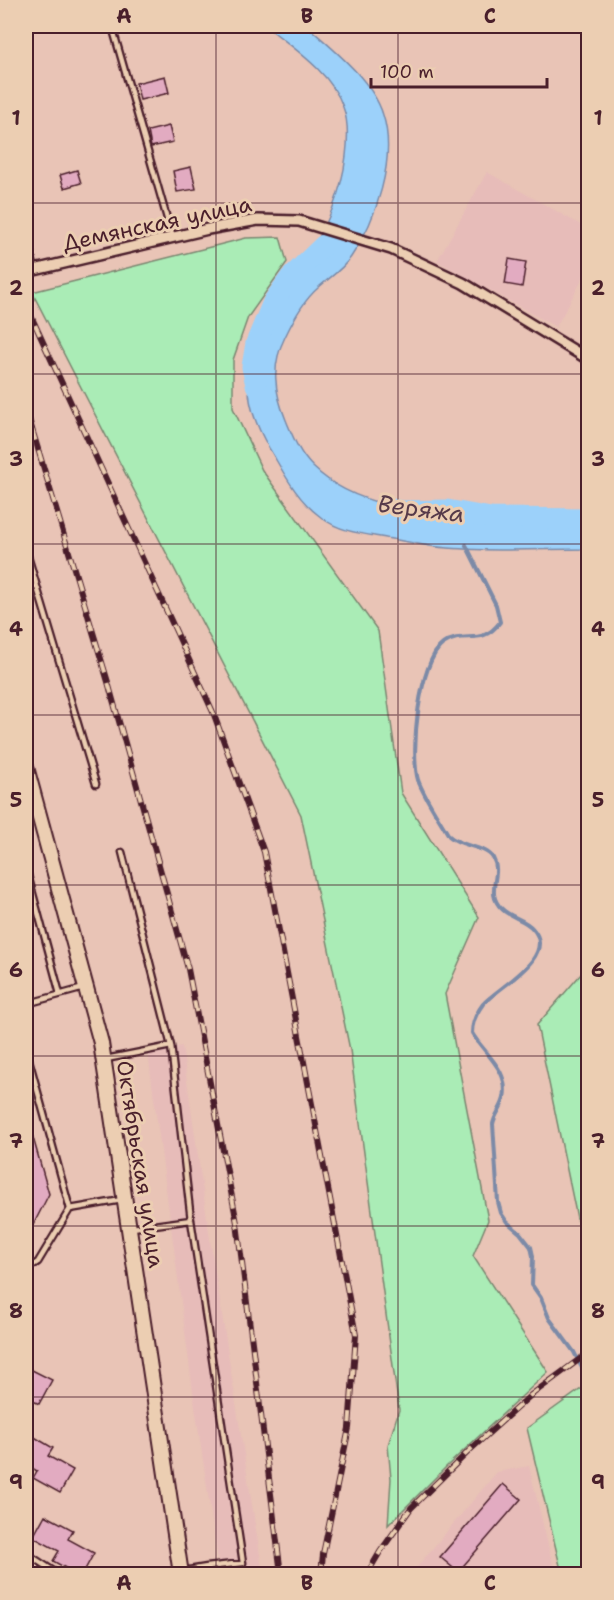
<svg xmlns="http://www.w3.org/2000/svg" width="614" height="1600" font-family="'Shantell Sans',sans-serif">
  <rect width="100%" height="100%" fill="#e9c4b6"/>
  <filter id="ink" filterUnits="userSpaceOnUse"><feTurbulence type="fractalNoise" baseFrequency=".0167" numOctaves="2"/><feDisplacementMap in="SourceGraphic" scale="12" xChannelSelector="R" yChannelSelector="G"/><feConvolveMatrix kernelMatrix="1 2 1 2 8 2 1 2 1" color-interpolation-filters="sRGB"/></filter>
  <g filter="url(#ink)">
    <path fill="#e7bcb9" d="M487 172 588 229V269L556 327 437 261Z
      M182 1046 210 1239 263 1574H220L195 1407 148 1053Z
      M529 1466 555 1574H411L497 1472Z"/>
    <path fill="#aaecb6" stroke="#7a8670" stroke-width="1.5" d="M280 237 287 262 248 317 233 360V408L262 470 378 631 401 793 479 917 445 994 488 1220 473 1256 548 1372 447 1466 388 1525 391 1479 388 1445 399 1410 350 1050 301 815 32 292 246 238Z
      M588 966V1229L578 1223 537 1025Z
      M588 1384V1574H562L527 1428Z"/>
    <path fill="#9cd1fa" stroke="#7b8aa7" stroke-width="1.5" d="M266 26H307C333 49 373 81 383 115 397 158 376 221 351 257 342 270 329 278 318 288 304 300 293 320 285 337 271 365 274 391 286 420 293 437 299 453 313 467 356 509 423 512 479 516 516 518 552 521 588 521V549C542 549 495 552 448 548 427 547 406 541 386 538 364 534 340 532 322 518 300 502 288 481 275 458 263 439 250 414 249 391 247 346 275 307 298 272 322 237 341 199 346 156 348 140 349 122 343 107 331 72 293 48 266 26Z"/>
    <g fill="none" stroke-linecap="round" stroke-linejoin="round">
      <path stroke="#7b8aa7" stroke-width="4" d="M466 545 496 605 500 622C481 648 464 629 443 644 419 661 410 753 418 780 424 797 440 820 449 836 461 847 486 846 493 858 503 875 484 892 502 909 511 918 525 919 533 929 558 957 498 987 483 1004 477 1012 472 1022 472 1033 484 1054 510 1070 504 1098 502 1108 495 1114 493 1124L498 1202 501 1213 507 1222 520 1233 531 1247 533 1256 532 1285 541 1298 549 1318 574 1352 588 1380
        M588 1533V1556"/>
      <path stroke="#9cd1fa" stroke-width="21" d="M256 385 252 367 256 343 273 302 290 278 324 245
        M392 509 401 511 447 510 491 518 588 519"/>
    </g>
    <path fill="#e2abc1" stroke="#4a1f2b" stroke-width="1.5" d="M165 76 169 93 140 100 136 83Z
      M169 126 173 142 151 147 148 131Z
      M191 167 196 189 177 192 173 171Z
      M77 170 81 183 64 188 60 175Z
      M509 259 526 262 522 287 505 284Z
      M26 1120H28L49 1194 26 1239Z
      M26 1367 52 1380 39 1404 26 1397Z
      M26 1432 53 1448 48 1456 73 1470 60 1493 33 1478 37 1471 26 1464Z
      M503 1484 521 1499 458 1572 440 1557Z
      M45 1515 73 1530 68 1539 94 1553 82 1575H78L53 1561 59 1551 33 1537Z"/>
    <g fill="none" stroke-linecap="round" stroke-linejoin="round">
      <g stroke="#4a1f2b" stroke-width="9">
        <path id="lane" d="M112 26 172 236
          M26 234 35 270
          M26 550 96 784
          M26 590 36 586
          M26 868 60 994
          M26 1004 84 988
          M171 1046 191 1220 243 1563 207 1567 209 1574
          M26 1049 70 1209
          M106 1059 171 1046 122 852
          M132 1228 191 1220
          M26 1270 38 1262 70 1209 122 1200
          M26 1542 29 1555 58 1574
          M183 1571 207 1567"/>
      </g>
      <g stroke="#4a1f2b" stroke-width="14">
        <path id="street" d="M26 272 208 229 258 220 299 221 391 249 463 283 588 359"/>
      </g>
      <g stroke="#4a1f2b" stroke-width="18">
        <path id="secondary" d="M26 767 101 1043 181 1574"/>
      </g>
      <use href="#lane" stroke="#ecceb2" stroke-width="4.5"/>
      <use href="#street" stroke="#ecceb2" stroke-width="9"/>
      <use href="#secondary" stroke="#ecceb2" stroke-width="14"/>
      <g stroke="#4a1f2b" stroke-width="6">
        <path id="rail" d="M26 305 213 712 264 852 356 1335 349 1428 323 1554 321 1574
          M26 409 108 682 188 969 237 1223 281 1574
          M367 1574 380 1552 411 1508 470 1450 531 1395 588 1353"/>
      </g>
      <use href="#rail" stroke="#ecceb2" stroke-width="4" stroke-dasharray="11" stroke-linecap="butt"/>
    </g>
  </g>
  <path fill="none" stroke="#4a1f2b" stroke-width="1.5" stroke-opacity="0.55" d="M216 26V1574M398 26V1574M26 203H588M26 374H588M26 544H588M26 715H588M26 885H588M26 1056H588M26 1226H588M26 1397H588"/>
  <g text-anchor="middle" stroke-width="6" stroke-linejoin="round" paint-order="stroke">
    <g font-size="22" fill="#4a1f2b" stroke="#ecceb2">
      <text transform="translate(157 223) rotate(-12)" y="8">Демянская улица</text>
      <text transform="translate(141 1164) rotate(81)" y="8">Октябрьская улица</text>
    </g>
    <g font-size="24" font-style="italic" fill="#563a4a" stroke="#ecceb2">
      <text transform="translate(421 509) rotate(7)" y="8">Веряжа</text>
    </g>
  </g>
  <rect width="614" height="1600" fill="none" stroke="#ecceb2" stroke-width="66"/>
  <path d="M371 78v9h176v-9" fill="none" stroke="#4a1f2b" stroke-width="3"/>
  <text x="380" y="78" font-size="18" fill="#4a1f2b" stroke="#ecceb2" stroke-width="4.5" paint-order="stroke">100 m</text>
  <rect x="33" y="33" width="548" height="1534" fill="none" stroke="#4a1f2b" stroke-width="2"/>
  <g font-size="20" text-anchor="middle" font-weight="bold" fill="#4a1f2b">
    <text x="124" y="23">A</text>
    <text x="307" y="23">B</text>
    <text x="490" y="23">C</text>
    <text x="16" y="125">1</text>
    <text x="598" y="125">1</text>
    <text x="16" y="295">2</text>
    <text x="598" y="295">2</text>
    <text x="16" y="466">3</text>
    <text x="598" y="466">3</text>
    <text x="16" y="636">4</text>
    <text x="598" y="636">4</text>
    <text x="16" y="807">5</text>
    <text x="598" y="807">5</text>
    <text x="16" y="977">6</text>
    <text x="598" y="977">6</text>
    <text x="16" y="1148">7</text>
    <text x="598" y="1148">7</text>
    <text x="16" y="1318">8</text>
    <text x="598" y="1318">8</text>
    <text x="16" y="1489">9</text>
    <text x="598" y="1489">9</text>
    <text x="124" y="1590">A</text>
    <text x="307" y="1590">B</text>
    <text x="490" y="1590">C</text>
  </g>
</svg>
